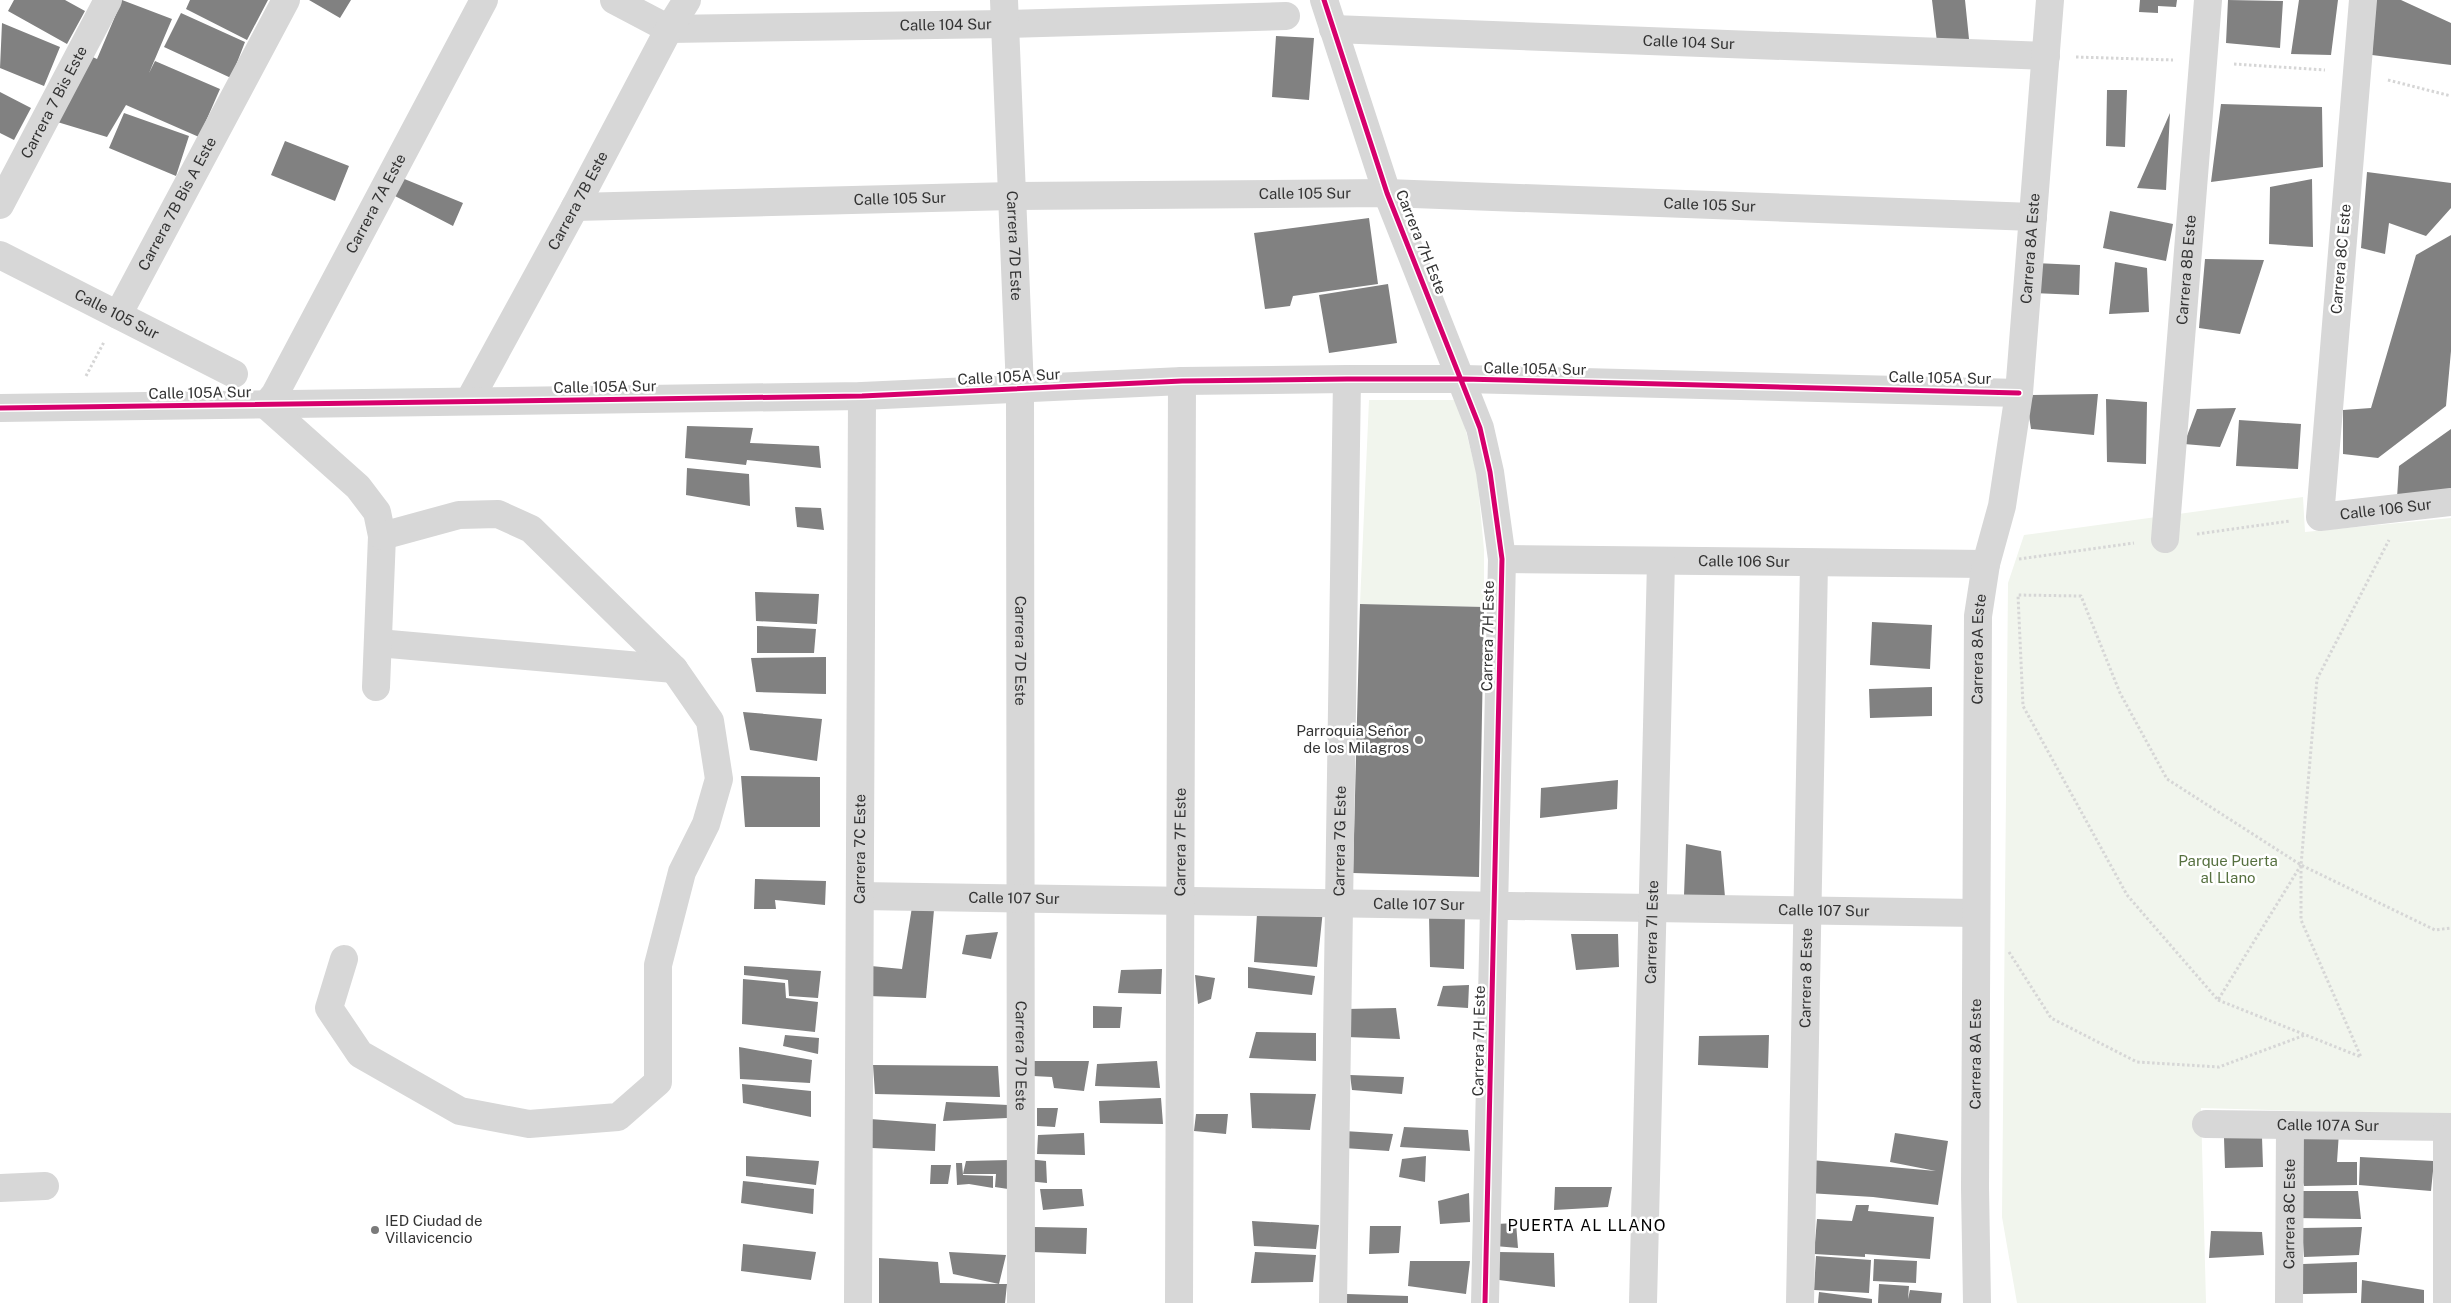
<svg xmlns="http://www.w3.org/2000/svg" width="2451" height="1303" font-family="'Public Sans',sans-serif">
  <rect width="100%" height="100%" fill="#fff"/>
  <path fill="#f1f5ed" d="M1369 400H1458L1477 475 1484 550V607L1360 604Z
    M2303 497 2305 532 2451 518V1115L2201 1108 2206 1303H2017L2002 1217 2008 583 2024 535Z"/>
  <path fill="#818181" d="M14 0H65L85 11 67 44 8 11Z
    M122 0 172 19 149 73 155 61 220 89 199 137 126 105 107 137 54 121 88 55 97 59Z
    M190 0H268L247 40 186 9Z
    M309 0H351L340 18Z
    M1932 0H1965L1969 39 1937 42Z
    M2140 0H2177L2176 7 2158 6V13L2139 12Z
    M2228 0 2283 1 2280 48 2226 43Z
    M2299 0H2338L2331 55 2291 54Z
    M2376 0H2401L2451 23V65L2372 55Z
    M181 13 245 42 231 78 164 47Z
    M2 23 60 47 44 86 0 68Z
    M1276 36 1314 38 1309 100 1272 97Z
    M2107 90H2127L2125 147 2106 146Z
    M0 92 31 108 14 140 0 133Z
    M2221 104 2322 107 2323 167 2211 182Z
    M124 113 189 136 176 176 109 148Z
    M2170 113 2166 190 2137 188Z
    M285 141 349 166 335 201 271 175Z
    M2367 172 2451 183V208L2426 236 2389 223 2385 254 2361 248Z
    M402 178 463 203 453 226 393 195Z
    M2312 179 2313 247 2269 244 2270 187Z
    M2110 211 2173 224 2166 261 2103 248Z
    M1369 218 1378 284 1293 296 1290 306 1265 309 1254 233Z
    M2451 235V351L2446 406 2378 458 2343 454V410L2371 408 2416 255Z
    M2205 259 2264 260 2240 334 2199 328Z
    M2115 262 2147 268 2149 312 2109 314Z
    M2034 263 2080 265 2079 295 2033 293Z
    M1388 284 1397 343 1329 353 1319 295Z
    M2098 394 2094 435 2031 429 2026 395Z
    M2106 399 2147 402 2146 464 2107 462Z
    M2236 408 2220 447 2184 444 2197 409Z
    M2239 420 2301 424 2298 469 2236 466Z
    M687 426 753 428 750 443 819 446 821 468 747 460 746 465 685 458Z
    M2451 429V489L2397 498 2399 466Z
    M687 468 749 474 750 506 686 495Z
    M795 507 821 508 824 530 797 527Z
    M755 592 819 594 817 624 756 621Z
    M1360 604 1484 607 1479 877 1353 873Z
    M1872 622 1932 625 1930 669 1870 665Z
    M757 626 816 629 814 653H757Z
    M826 657V694L756 692 751 658Z
    M1932 687V716L1870 718 1869 689Z
    M743 712 822 719 817 761 750 750Z
    M741 776 820 777V827H745Z
    M1618 780 1617 809 1540 818 1541 788Z
    M1686 844 1721 851 1725 897 1684 895Z
    M755 879 826 881 825 905 775 900 776 909H754Z
    M912 907 934 910 926 998 869 996 871 966 902 969Z
    M1323 910 1317 967 1254 962 1257 914Z
    M1465 913 1464 969 1430 967 1429 915Z
    M998 932 991 959 962 954 966 935Z
    M1571 934H1618L1619 967 1576 970Z
    M744 966 821 971 818 998 789 996 788 980 744 975Z
    M1248 967 1315 976 1312 995 1248 988Z
    M1162 969 1161 994 1118 993 1121 970Z
    M1195 975 1215 978 1211 999 1198 1004Z
    M743 979 785 983 786 998 818 1002 815 1032 742 1024Z
    M1469 985 1468 1008 1437 1006 1443 986Z
    M1093 1006 1122 1007 1120 1028H1093Z
    M1396 1008 1400 1039 1347 1037 1346 1009Z
    M1256 1032 1316 1033V1061L1249 1058Z
    M785 1035 819 1038 818 1054 783 1046Z
    M1769 1035 1768 1068 1698 1065 1699 1036Z
    M739 1047 812 1060 810 1083 740 1079Z
    M1032 1061H1089L1084 1091 1054 1088 1052 1077 1033 1076Z
    M1157 1061 1160 1088 1095 1086 1097 1064Z
    M873 1065 998 1066 1000 1097 875 1094Z
    M1350 1075 1404 1077 1402 1094 1352 1090Z
    M742 1084 811 1091V1117L743 1103Z
    M1250 1093 1316 1094 1310 1130 1252 1128Z
    M1161 1098 1163 1124 1100 1123 1099 1101Z
    M946 1102 1008 1105 1007 1118 943 1121Z
    M1037 1108H1058L1055 1127 1037 1126Z
    M1196 1114H1228L1226 1134 1194 1131Z
    M870 1119 936 1124 935 1151 872 1148Z
    M1404 1127 1468 1130 1470 1151 1400 1147Z
    M1344 1131 1393 1134 1389 1151 1344 1148Z
    M2339 1132 2337 1162H2357V1185L2304 1186 2297 1162 2301 1133Z
    M1084 1133 1085 1155 1037 1154 1038 1135Z
    M1895 1133 1948 1141 1938 1205 1873 1197 1808 1193 1811 1160 1936 1171 1890 1162Z
    M2262 1137 2263 1167 2225 1168 2224 1138Z
    M746 1156 819 1161 816 1185 746 1176Z
    M1426 1156 1425 1182 1399 1177 1402 1159Z
    M2360 1157 2434 1161 2431 1191 2359 1185Z
    M1027 1159 1046 1161 1047 1183 1027 1181Z
    M1010 1160 1008 1189 995 1187 996 1174H963L966 1161Z
    M956 1163H962L963 1175 993 1176V1188L969 1184 957 1185Z
    M931 1165H951L948 1184H930Z
    M743 1181 814 1189 813 1214 741 1203Z
    M1555 1187H1612L1608 1207 1554 1210Z
    M1040 1189H1082L1084 1206 1043 1210Z
    M2296 1191H2358L2361 1219 2296 1218Z
    M1469 1193 1470 1222 1440 1224 1438 1201Z
    M1856 1205H1869L1868 1211 1934 1217 1930 1259 1865 1254V1257L1814 1254 1817 1219 1852 1221Z
    M1252 1221 1319 1225 1316 1249 1254 1246Z
    M1516 1223 1518 1248 1495 1246 1496 1224Z
    M1370 1226H1401L1399 1253 1369 1254Z
    M1034 1227 1087 1228 1086 1254 1033 1252Z
    M2362 1227 2359 1255 2304 1257 2302 1228Z
    M2211 1231 2262 1232 2264 1255 2209 1258Z
    M743 1244 816 1252 811 1280 741 1271Z
    M949 1252 1006 1255 999 1284H1007L1005 1303H879V1258L938 1262 940 1283 999 1284 953 1274Z
    M1255 1252 1316 1255 1313 1282 1251 1283Z
    M1499 1252 1554 1253 1555 1287 1499 1280Z
    M1816 1256 1871 1260 1869 1293 1814 1290Z
    M1874 1259 1917 1261 1916 1283 1873 1281Z
    M1410 1261H1470L1466 1294 1408 1286Z
    M2357 1262V1293L2302 1294 2303 1264Z
    M2362 1280 2424 1290V1303H2361Z
    M1879 1284 1909 1286 1908 1299 1910 1290 1942 1293 1941 1303H1878Z
    M1819 1292 1872 1299V1303H1818Z
    M1347 1294 1408 1296V1303H1346Z"/>
  <g fill="none" stroke-linecap="round" stroke-linejoin="round">
    <path stroke="#d6d6d6" stroke-width="3" stroke-dasharray="2.5 2.5" stroke-linecap="butt" d="M2076 57 2173 60
      M2234 64 2325 70
      M2388 80 2451 96
      M86 376 104 342
      M2197 534 2290 521
      M2019 559 2134 543
      M2301 865 2218 1000 2127 895 2023 706 2018 595 2081 596 2120 693 2167 779 2301 865 2435 930 2451 928
      M2009 952 2051 1018 2137 1062 2219 1067 2305 1035
      M2218 1000 2361 1057 2301 920V865L2317 679 2389 540"/>
    <g stroke="#d7d7d7" stroke-width="28">
      <path id="s1" d="M614 0 669 29 1005 24 1286 16"/>
      <path id="s2" d="M1004 0 1020 389 1021 1303"/>
      <path d="M1324 0 1387 193 1480 428 1490 472 1502 559 1485 1303"/>
      <path id="s3" d="M2363 0 2320 517 2451 502"/>
      <path id="s4" d="M1333 29 2046 56"/>
      <path id="s5" d="M0 205 108 0"/>
      <path id="s6" d="M575 207 1012 196 1387 193 2033 217"/>
      <path id="s7" d="M0 255 234 374"/>
      <path id="s8" d="M118 315 286 0"/>
      <path id="s9" d="M469 401 575 207 669 29 687 0"/>
      <path d="M0 408 862 396 1182 381 1347 379H1463L2019 393"/>
      <path id="s10" d="M2165 539 2208 0"/>
      <path id="s11" d="M1502 559 1986 564"/>
      <path d="M378 643 674 669"/>
      <path id="s12" d="M376 687 382 536 377 512 358 487 266 405 275 394 484 0"/>
      <path id="s13" d="M860 896 1976 913"/>
      <path d="M344 959 329 1008 360 1054 460 1111 529 1124 618 1117 658 1082V965L682 872 706 824 719 779 710 721 674 669 531 529 498 514 459 515 382 536"/>
      <path id="s14" d="M2206 1124 2451 1127"/>
      <path d="M2447 1127V1303"/>
      <path d="M0 1188 45 1186"/>
      <path id="s15" d="M858 1303 862 396"/>
      <path id="s16" d="M1179 1303 1182 381"/>
      <path id="s17" d="M1333 1303 1347 379"/>
      <path id="s18" d="M1643 1303 1661 561"/>
      <path id="s19" d="M1800 1303 1814 563"/>
      <path id="s20" d="M1977 1303 1975 1188 1978 616 1986 564 2002 506 2019 393 2050 0"/>
      <path id="s21" d="M2289 1303 2290 1125"/>
    </g>
    <g stroke="#fff" stroke-width="8">
      <path id="cycleway" d="M1324 0 1387 193 1480 428 1490 472 1502 559 1485 1303
        M0 408 862 396 1182 381 1347 379H1463L2019 393"/>
    </g>
    <use href="#cycleway" stroke="#d6006c" stroke-width="5"/>
  </g>
  <g fill="#7a7a7a" stroke="#fff" stroke-width="2">
    <circle cx="1419" cy="740" r="5"/>
    <circle cx="375" cy="1230" r="5"/>
  </g>
  <g text-anchor="middle" stroke-width="5" stroke-linejoin="round" paint-order="stroke">
    <g font-size="15" fill="#333" stroke="#fff">
      <text dy="5" stroke="none"><textPath href="#s1" startOffset="339">Calle 104 Sur</textPath></text>
      <text dy="5" stroke="none"><textPath href="#s4" startOffset="356">Calle 104 Sur</textPath></text>
      <text dy="5" stroke="none"><textPath href="#s5" startOffset="116">Carrera 7 Bis Este</textPath></text>
      <text dy="5" stroke="none"><textPath href="#s6" startOffset="730">Calle 105 Sur</textPath></text>
      <text dy="5" stroke="none"><textPath href="#s6" startOffset="325">Calle 105 Sur</textPath></text>
      <text dy="5" stroke="none"><textPath href="#s9" startOffset="228">Carrera 7B Este</textPath></text>
      <text dy="5" stroke="none"><textPath href="#s12" startOffset="560">Carrera 7A Este</textPath></text>
      <text dy="5" stroke="none"><textPath href="#s8" startOffset="126">Carrera 7B Bis A Este</textPath></text>
      <text dy="5" stroke="none"><textPath href="#s6" startOffset="1135">Calle 105 Sur</textPath></text>
      <text transform="translate(1421 242) rotate(68)" y="5">Carrera 7H Este</text>
      <text dy="5" stroke="none"><textPath href="#s2" startOffset="246">Carrera 7D Este</textPath></text>
      <text dy="5" stroke="none"><textPath href="#s20" startOffset="1059">Carrera 8A Este</textPath></text>
      <text transform="translate(2341 259) rotate(-85)" y="5">Carrera 8C Este</text>
      <text dy="5" stroke="none"><textPath href="#s10" startOffset="270">Carrera 8B Este</textPath></text>
      <text dy="5" stroke="none"><textPath href="#s7" startOffset="131">Calle 105 Sur</textPath></text>
      <text transform="translate(1535 369) rotate(1)" y="5">Calle 105A Sur</text>
      <text transform="translate(1009 377) rotate(-3)" y="5">Calle 105A Sur</text>
      <text transform="translate(1940 378) rotate(1)" y="5">Calle 105A Sur</text>
      <text transform="translate(605 387) rotate(-1)" y="5">Calle 105A Sur</text>
      <text transform="translate(200 393) rotate(-1)" y="5">Calle 105A Sur</text>
      <text dy="5" stroke="none"><textPath href="#s3" startOffset="585">Calle 106 Sur</textPath></text>
      <text dy="5" stroke="none"><textPath href="#s11" startOffset="242">Calle 106 Sur</textPath></text>
      <text transform="translate(1488 636) rotate(-89)" y="5">Carrera 7H Este</text>
      <text dy="5" stroke="none"><textPath href="#s20" startOffset="654">Carrera 8A Este</textPath></text>
      <text dy="5" stroke="none"><textPath href="#s2" startOffset="651">Carrera 7D Este</textPath></text>
      <text dy="5" stroke="none"><textPath href="#s17" startOffset="462">Carrera 7G Este</textPath></text>
      <text dy="5" stroke="none"><textPath href="#s16" startOffset="461">Carrera 7F Este</textPath></text>
      <text dy="5" stroke="none"><textPath href="#s15" startOffset="454">Carrera 7C Este</textPath></text>
      <text dy="5" stroke="none"><textPath href="#s13" startOffset="154">Calle 107 Sur</textPath></text>
      <text dy="5" stroke="none"><textPath href="#s13" startOffset="559">Calle 107 Sur</textPath></text>
      <text dy="5" stroke="none"><textPath href="#s13" startOffset="964">Calle 107 Sur</textPath></text>
      <text dy="5" stroke="none"><textPath href="#s18" startOffset="371">Carrera 7I Este</textPath></text>
      <text dy="5" stroke="none"><textPath href="#s19" startOffset="325">Carrera 8 Este</textPath></text>
      <text transform="translate(1479 1041) rotate(-89)" y="5">Carrera 7H Este</text>
      <text dy="5" stroke="none"><textPath href="#s20" startOffset="249">Carrera 8A Este</textPath></text>
      <text dy="5" stroke="none"><textPath href="#s2" startOffset="1056">Carrera 7D Este</textPath></text>
      <text dy="5" stroke="none"><textPath href="#s14" startOffset="122">Calle 107A Sur</textPath></text>
      <text dy="5" stroke="none"><textPath href="#s21" startOffset="89">Carrera 8C Este</textPath></text>
    </g>
    <g font-size="15" fill="#333" stroke="#fff" text-anchor="end">
      <text x="1409" y="736">Parroquia Señor<tspan x="1409" dy="17">de los Milagros</tspan></text>
      <text x="385" y="1226" text-anchor="start">IED Ciudad de<tspan x="385" dy="17">Villavicencio</tspan></text>
    </g>
    <g font-size="15" fill="#56703f" stroke="#fff">
      <text x="2228" y="866">Parque Puerta<tspan x="2228" dy="17">al Llano</tspan></text>
    </g>
    <g font-size="16" letter-spacing="1" fill="#000" stroke="#fff">
      <text x="1587" y="1231">PUERTA AL LLANO</text>
    </g>
  </g>
</svg>
